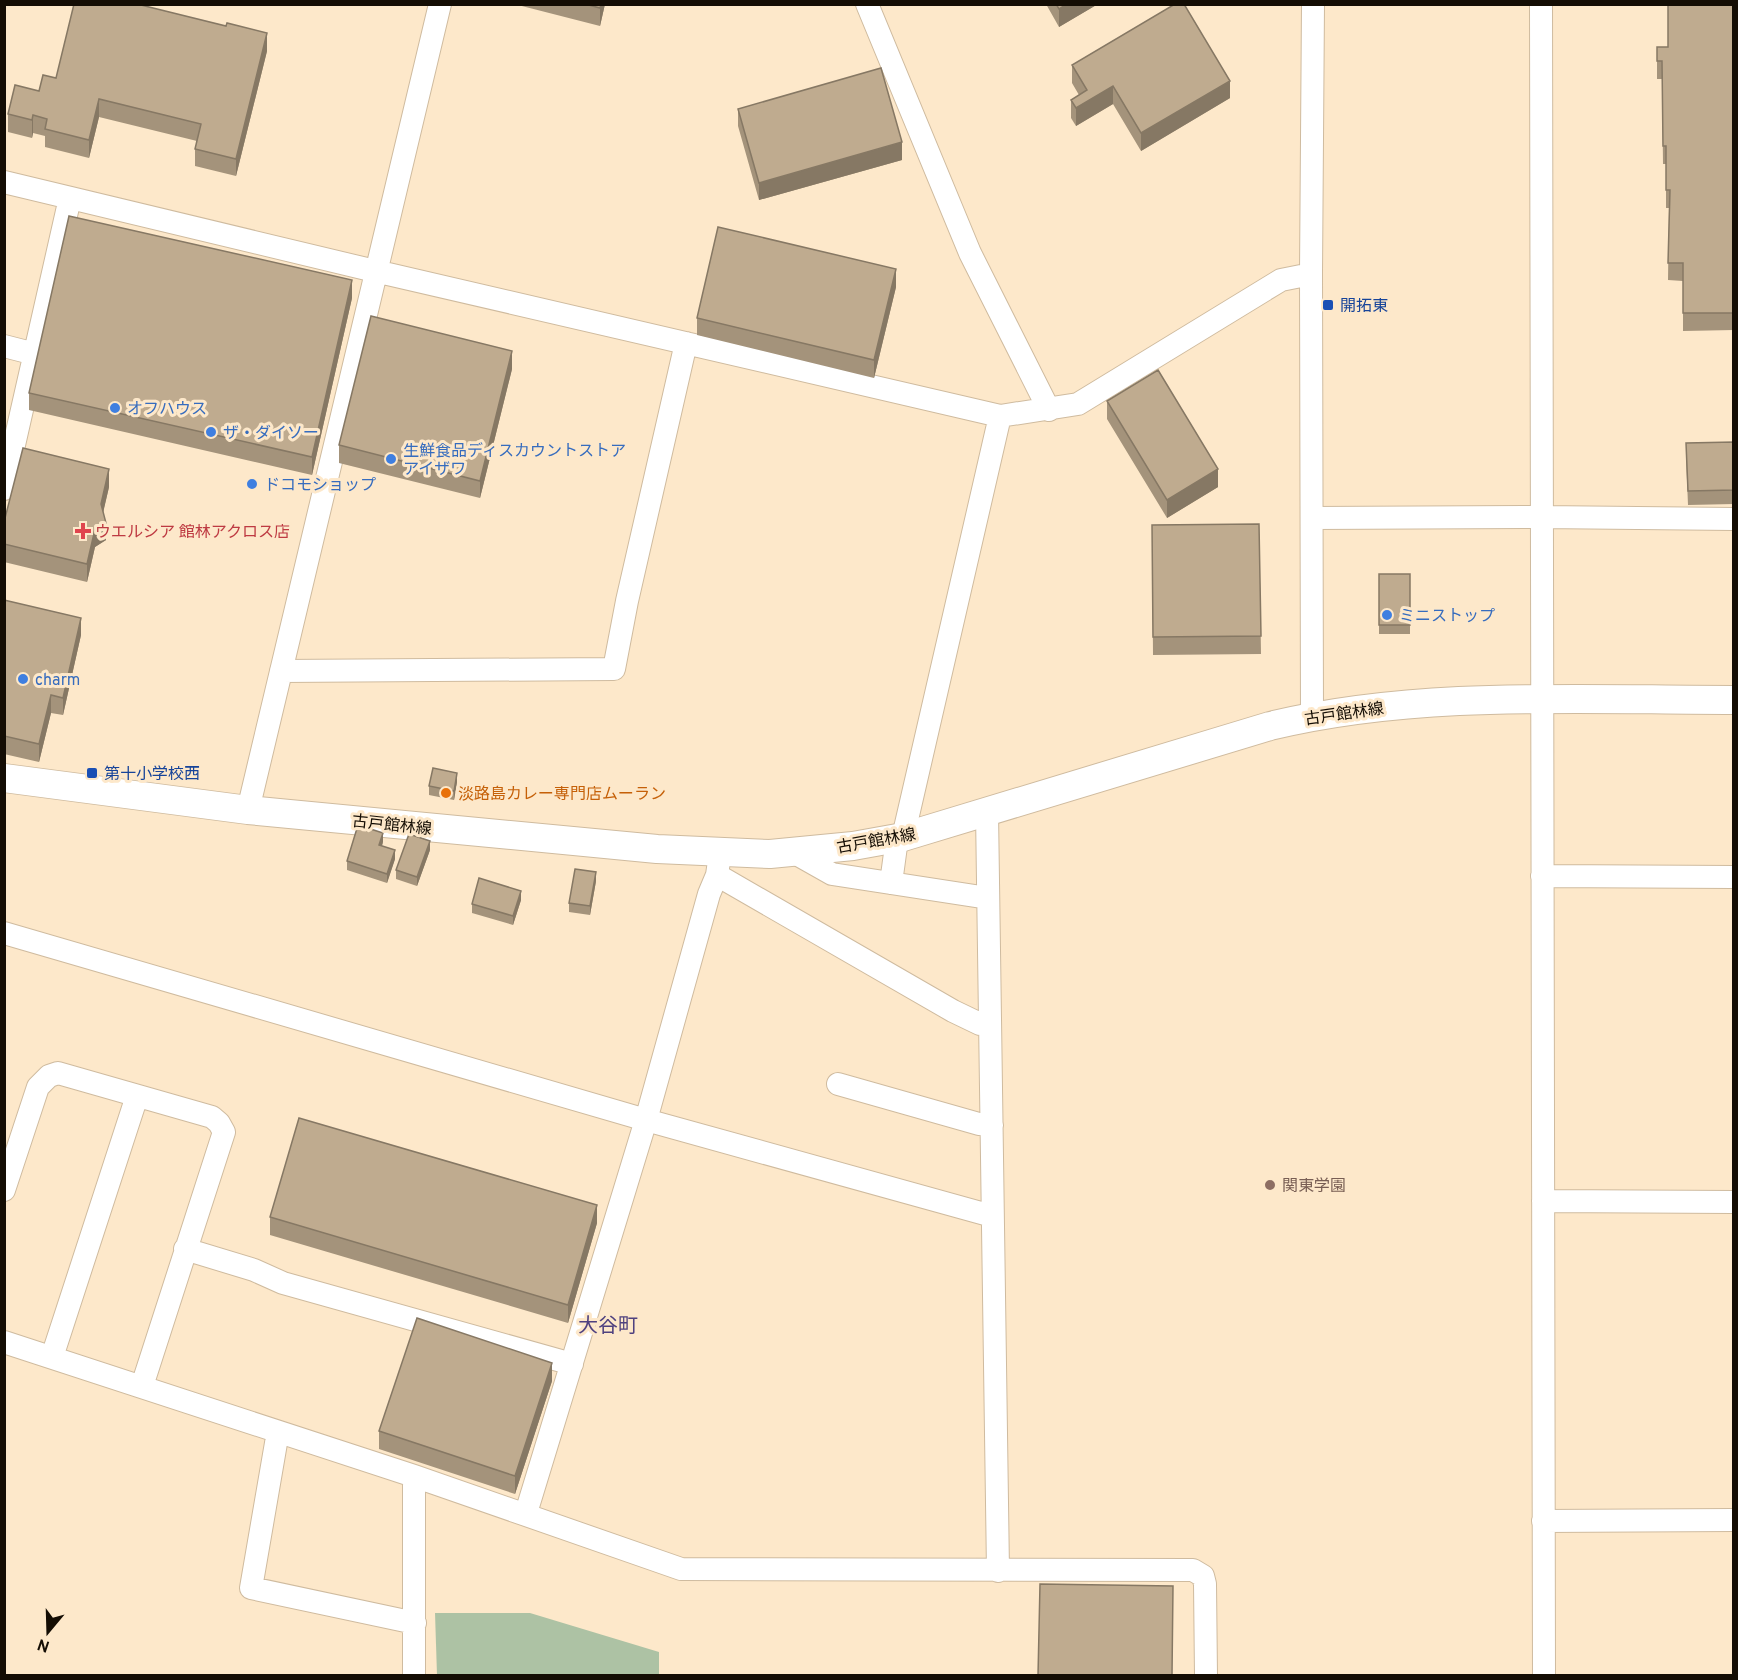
<svg xmlns="http://www.w3.org/2000/svg" width="1738" height="1680" font-family="Overpass,'Noto Sans JP',sans-serif">
  <rect width="100%" height="100%" fill="#fde8ca"/>
  <path fill="#adc2a4" d="M435 1613H530L659 1652V1675H437Z"/>
  <g fill="none" stroke-linecap="round" stroke-linejoin="round">
    <g stroke="#cfbb9f" stroke-width="24">
      <path id="minor" d="M867 4 970 253 1049 410
        M1541 4 1544 1676
        M4 182 375 271 1000 416 1078 404 1281 280 1311 274
        M4 346 35 354
        M4 489 70 198
        M1312 518 1541 517 1734 519
        M281 671 614 669 627 601 686 343
        M1312 716 1311 274 1313 4
        M248 810 440 4
        M987 812 998 1571
        M793 852 832 874 988 898
        M719 861 717 875 953 1011 980 1024H990
        M1542 876 1734 877
        M891 883 896 846 903 837 1000 416
        M4 933 646 1120 992 1216
        M838 1084 979 1124 992 1125
        M4 1190 38 1087 49 1076 58 1073 212 1117 219 1123 224 1132 142 1386
        M1543 1201 1734 1202
        M185 1249 254 1270 283 1283 572 1364
        M4 1342 414 1476 681 1569 1193 1570 1203 1576 1205 1584 1206 1676
        M52 1357 137 1096
        M279 1432 276 1443 251 1588 415 1623
        M526 1513 646 1120 709 894 717 875
        M1543 1521 1734 1520
        M414 1676V1476"/>
    </g>
    <g stroke="#cfbb9f" stroke-width="30">
      <path id="major" d="M4 778 248 810 657 849 770 854 853 846 903 837 1270 726C1419 690 1581 700 1734 700"/>
    </g>
    <use href="#minor" stroke="#fff" stroke-width="22"/>
    <use href="#major" stroke="#fff" stroke-width="28"/>
  </g>
  <path fill="#a4937b" d="M514 4H605L600 26Z
    M1046 4H1098L1059 27Z
    M1657 4H1734V330L1683 331V281L1668 280 1669 208H1666V164H1663L1662 79H1657V47H1668V6H1657Z
    M267 51 236 176 195 166V149L197 141 99 117 89 158 45 147V136L33 133 32 138 8 132V114L56 78Z
    M1072 65 1230 98 1141 151 1113 104 1076 126 1071 118V100L1079 95 1072 83Z
    M738 109 902 160 759 200 738 126Z
    M896 287 874 378 697 335V318Z
    M352 298 312 475 29 410V393Z
    M512 369 480 498 339 463V445Z
    M1107 401 1218 487 1167 518 1107 419Z
    M1734 442V504L1688 505 1686 456Z
    M109 487 103 512 106 540 95 547 87 582 4 562V522Z
    M1259 524 1261 654 1153 655 1152 525Z
    M1379 574H1410V634H1379Z
    M4 600 81 635 63 715 51 713 39 762 4 754Z
    M457 782 454 800 429 795V786Z
    M383 842 382 846 395 859 387 883 347 870V861Z
    M430 850 417 886 396 879V870Z
    M596 881 590 915 569 912V903Z
    M521 900 513 925 472 913V904Z
    M270 1217 597 1223 568 1323 270 1235Z
    M552 1381 515 1494 379 1449V1431Z"/>
  <path fill="#867864" d="M601 4H605L600 26V8Z
    M1067 4H1098L1059 27V9Z
    M267 33V51L236 176V159Z
    M1230 81V98L1141 151V133Z
    M1113 86V104L1076 126V108Z
    M99 99V117L89 158V140Z
    M33 115V133L32 138V120Z
    M902 142V160L759 200V183Z
    M896 269V287L874 378V360Z
    M352 280V298L312 475V457Z
    M512 351V369L480 498V481Z
    M109 469V487L101 522V504Z
    M1218 469V487L1167 518V500Z
    M106 523V540L95 547 87 582V564L95 529Z
    M81 618V635L63 715V698Z
    M51 695V713L39 762V744Z
    M457 773V782L454 800V791Z
    M383 833V842L379 854V845Z
    M430 841V850L417 886V877Z
    M395 850V859L387 883V874Z
    M596 872V881L590 915V906Z
    M521 891V900L513 925V916Z
    M597 1205V1223L568 1323V1305Z
    M552 1363V1381L515 1494V1476Z"/>
  <path fill="#bfab8f" stroke="#867864" stroke-width="1.5" d="M74 4H137L226 26 227 23 267 33 236 159 195 149 201 124 99 99 89 140 45 129 47 119 33 115 32 120 8 114 15 85 39 91 43 75 56 78Z
    M585 4H601L600 8Z
    M1056 4H1067L1059 9Z
    M1175 4H1184L1230 81 1141 133 1113 86 1076 108 1071 100 1087 90 1072 65Z
    M1668 4H1734V313H1683V263H1668L1670 190H1666V146H1663L1662 61H1657V47H1668Z
    M881 68 902 142 759 183 738 109Z
    M69 216 352 280 312 457 29 393Z
    M718 227 896 269 874 360 697 318Z
    M371 316 512 351 480 481 339 445Z
    M1158 370 1218 469 1167 500 1107 401Z
    M1734 442V490L1688 491 1686 443Z
    M23 448 109 469 101 504 106 523 95 529 87 564 4 544V522Z
    M1259 524 1261 636 1153 637 1152 525Z
    M1379 574H1410V625H1379Z
    M4 600 81 618 63 698 51 695 39 744 4 736Z
    M433 768 457 773 454 791 429 786Z
    M358 825 383 833 379 845 395 850 387 874 347 861Z
    M409 834 430 841 417 877 396 870Z
    M575 869 596 872 590 906 569 903Z
    M479 878 521 891 513 916 472 904Z
    M299 1118 597 1205 568 1305 270 1217Z
    M417 1318 552 1363 515 1476 379 1431Z
    M1040 1584 1173 1586 1172 1676H1038Z"/>
  <g fill="#1a4fb4" stroke="#fde8ca" stroke-width="2">
    <rect x="1322" y="299" width="12" height="12" rx="3"/>
    <rect x="86" y="767" width="12" height="12" rx="3"/>
  </g>
  <g fill="#3f7fe0" stroke="#fde8ca" stroke-width="2">
    <circle cx="115" cy="408" r="6"/>
    <circle cx="211" cy="432" r="6"/>
    <circle cx="391" cy="459" r="6"/>
    <circle cx="252" cy="484" r="6"/>
    <circle cx="1387" cy="615" r="6"/>
    <circle cx="23" cy="679" r="6"/>
  </g>
  <path fill="#e0444e" stroke="#fde8ca" stroke-width="2" d="M80 522h6v6h6v6h-6v6h-6v-6h-6v-6h6z"/>
  <circle fill="#e8710a" stroke="#fde8ca" stroke-width="2" cx="446" cy="793" r="6"/>
  <circle fill="#8d6e63" stroke="#fde8ca" stroke-width="2" cx="1270" cy="1185" r="6"/>
  <g text-anchor="middle" stroke-width="6" stroke-linejoin="round" paint-order="stroke">
    <g font-size="16" fill="#164399" stroke="#fde8ca" text-anchor="start">
      <text x="1340" y="311">開拓東</text>
      <text x="104" y="779">第十小学校西</text>
    </g>
    <g font-size="16" fill="#366cbe" stroke="#fde8ca" text-anchor="start">
      <text x="127" y="414">オフハウス</text>
      <text x="223" y="438">ザ・ダイソー</text>
      <text x="403" y="456">生鮮食品ディスカウントストア<tspan x="403" dy="18">アイザワ</tspan></text>
      <text x="264" y="490">ドコモショップ</text>
      <text x="1399" y="621">ミニストップ</text>
      <text x="35" y="685">charm</text>
    </g>
    <g font-size="16" fill="#be3a42" stroke="#fde8ca" text-anchor="start">
      <text x="95" y="537">ウエルシア 館林アクロス店</text>
    </g>
    <g font-size="16" fill="#140d04" stroke="#fde8ca">
      <text transform="translate(1344 713) rotate(-8)" y="6">古戸館林線</text>
      <text transform="translate(392 824) rotate(6)" y="6">古戸館林線</text>
      <text transform="translate(876 840) rotate(-10)" y="6">古戸館林線</text>
    </g>
    <g font-size="16" fill="#c56008" stroke="#fde8ca" text-anchor="start">
      <text x="458" y="799">淡路島カレー専門店ムーラン</text>
    </g>
    <g font-size="16" fill="#785e54" stroke="#fde8ca" text-anchor="start">
      <text x="1282" y="1191">関東学園</text>
    </g>
    <g font-size="20" fill="#4f417f" stroke="#fde8ca">
      <text x="608" y="1332">大谷町</text>
    </g>
  </g>
  <rect width="1738" height="1680" fill="none" stroke="#140d04" stroke-width="12"/>
  <g transform="translate(48 1632) rotate(199)" stroke="#fde8ca" stroke-width="4.5" paint-order="stroke">
  <path d="M0-4.5L10 22L0 15L-10 22Z" fill="#140d04"/>
  <text y="-9" font-size="16" font-weight="bold" text-anchor="middle" fill="#140d04">N</text>
  </g>
</svg>
